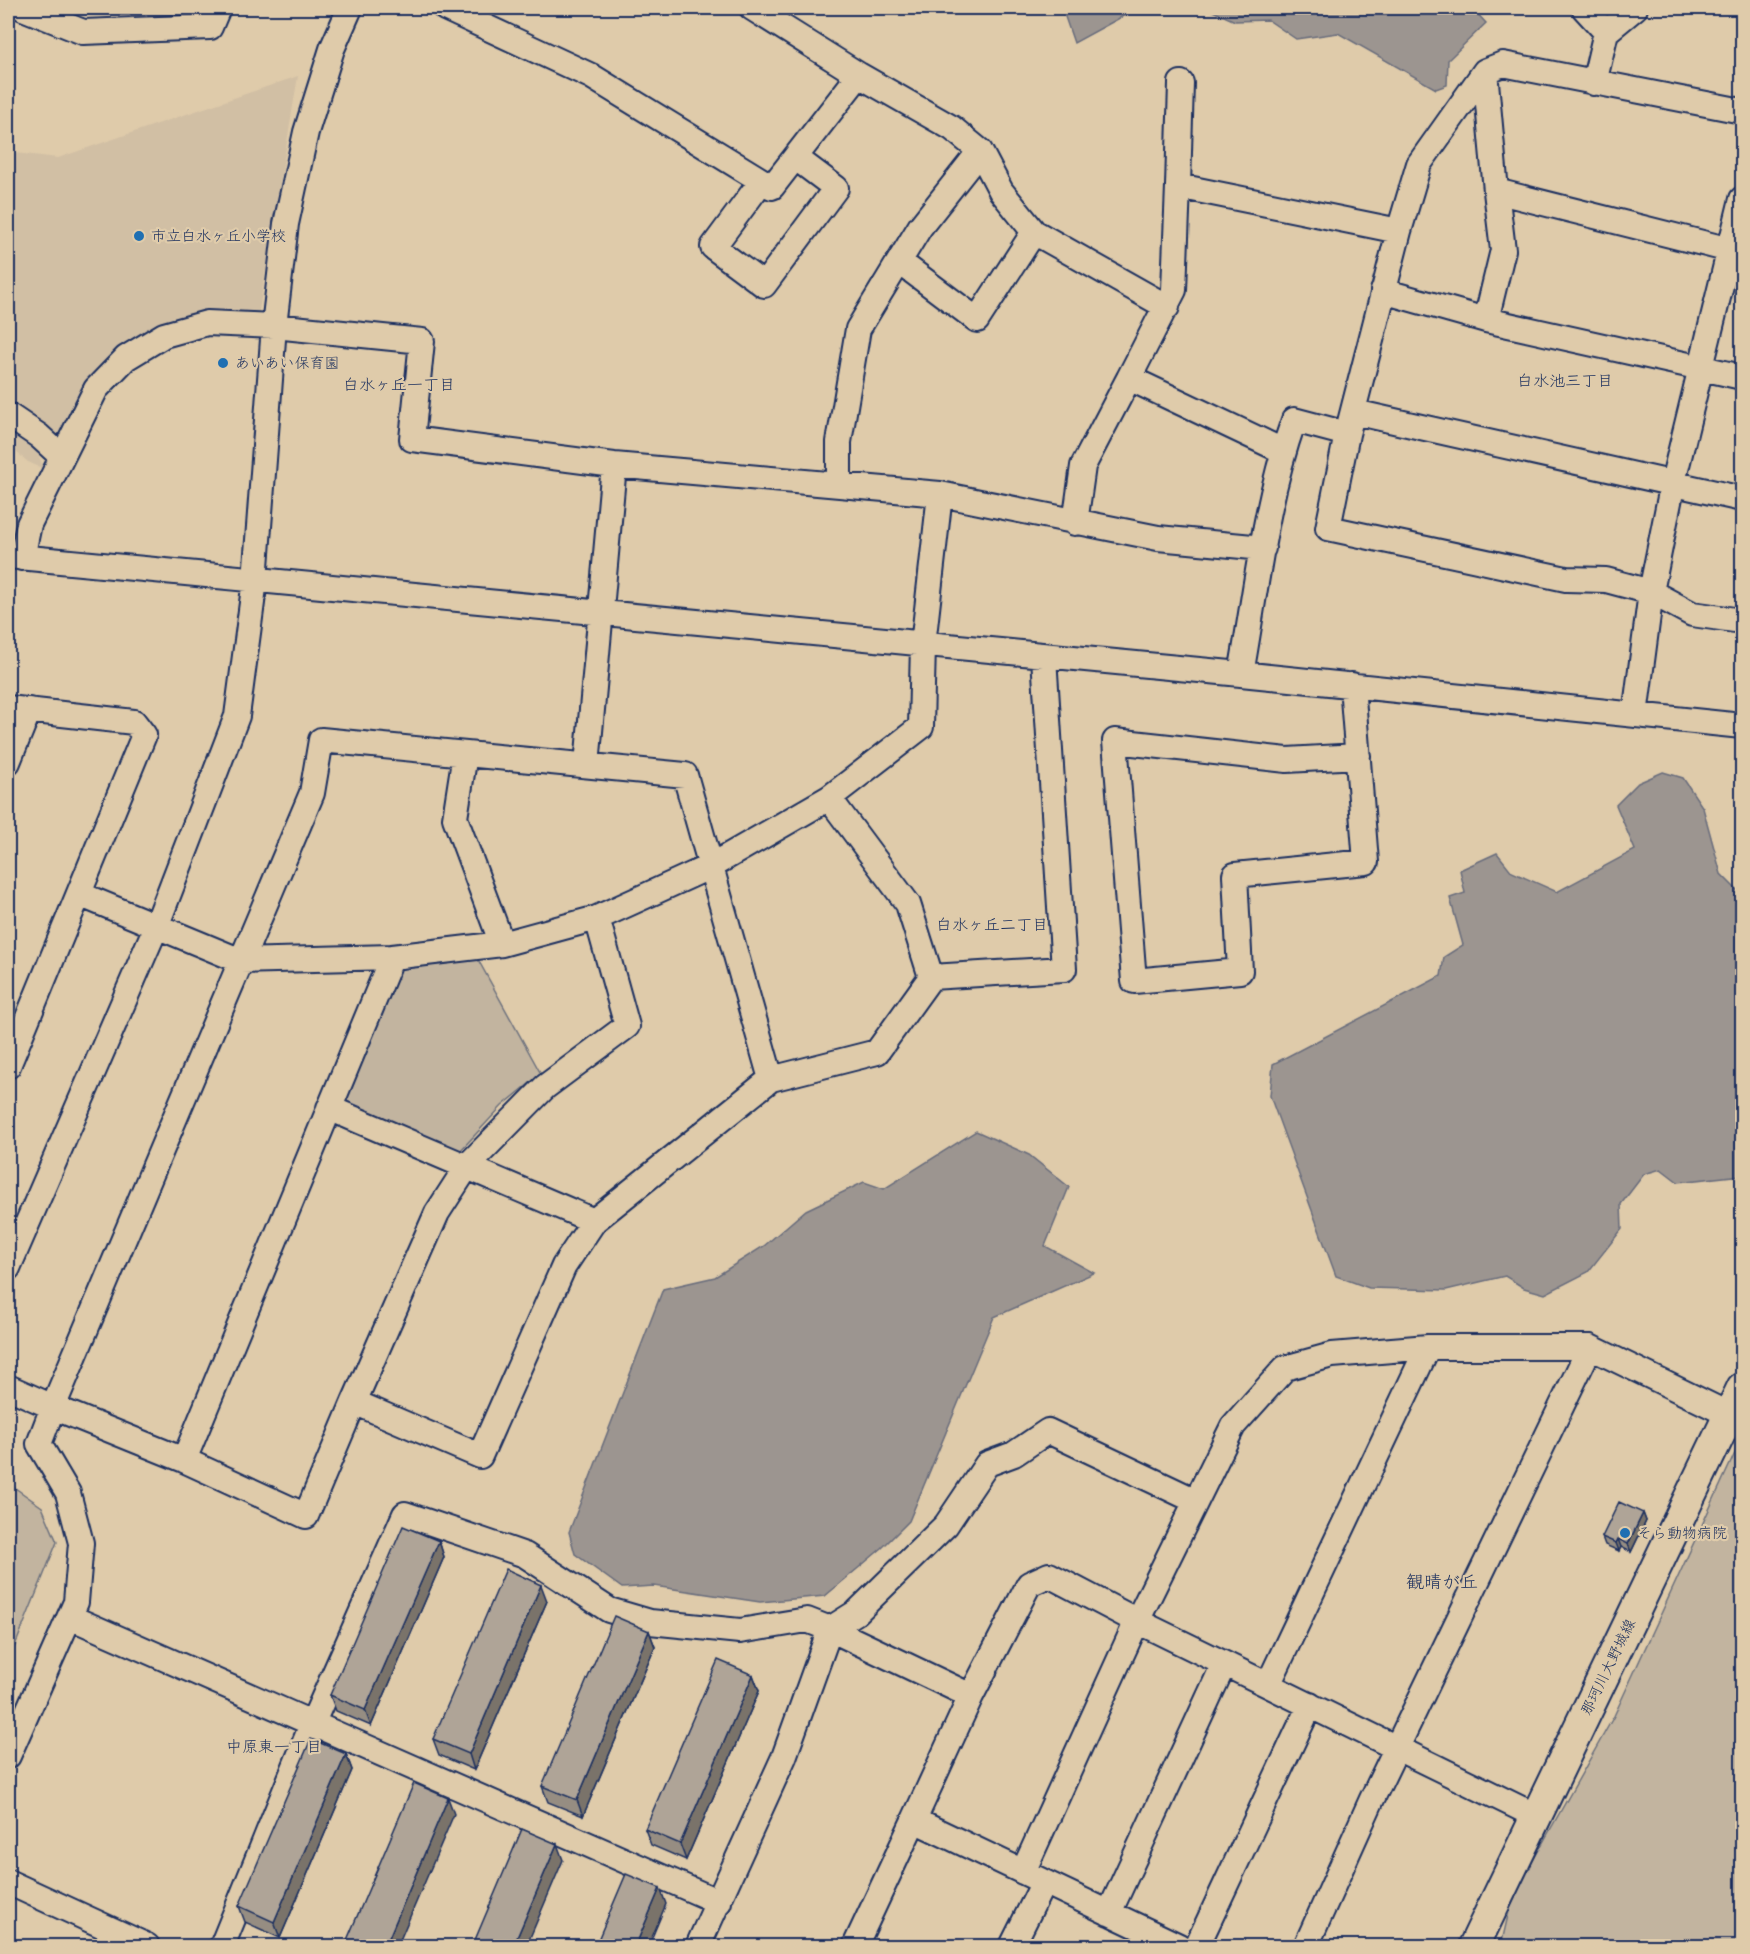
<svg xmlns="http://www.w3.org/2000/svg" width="1750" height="1954" font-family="Delius,'Klee One',sans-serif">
  <rect width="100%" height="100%" fill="#dfcbaa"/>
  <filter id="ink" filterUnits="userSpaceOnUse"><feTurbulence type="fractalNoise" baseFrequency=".0167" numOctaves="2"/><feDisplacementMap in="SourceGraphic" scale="12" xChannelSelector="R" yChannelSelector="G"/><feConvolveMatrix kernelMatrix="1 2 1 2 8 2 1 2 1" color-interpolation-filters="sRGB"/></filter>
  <g filter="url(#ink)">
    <path fill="#d1bfa4" d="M298 76 258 316 201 315 160 323 117 353 62 436 51 437 37 451 44 469 28 462 8 445V152L58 158Z"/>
    <path fill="#c2b49f" stroke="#6e727e" stroke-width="1.5" d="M476 956 541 1074 502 1106 459 1152 342 1101 400 966Z
      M1742 1438V1946H1501L1509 1911 1522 1880 1614 1716Z
      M8 1483 42 1507 57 1542 8 1663Z"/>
    <path fill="#9c9590" stroke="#686c7c" stroke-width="1.5" d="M1062 8H1138L1074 43Z
      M1206 8H1472L1486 23 1448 60 1447 85 1436 89 1338 33 1296 39 1268 20 1235 21Z
      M1663 772 1683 778 1703 808 1721 874 1742 895V1175L1678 1182 1661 1169 1644 1174 1621 1204 1622 1229 1588 1272 1545 1294 1524 1288 1505 1276 1446 1290 1369 1288 1336 1276 1270 1096 1273 1064 1441 976 1444 957 1463 945 1450 898 1465 893 1460 870 1497 853 1512 872 1557 892 1635 850 1616 805 1638 783Z
      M976 1131 1029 1155 1069 1187 1045 1246 1094 1273 994 1317 909 1521 882 1548 825 1596 760 1602 654 1586 622 1588 575 1554 569 1532 663 1289 715 1277 764 1246 806 1210 864 1182 884 1189Z"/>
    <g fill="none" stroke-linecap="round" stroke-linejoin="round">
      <g stroke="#1b2f5e" stroke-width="28">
        <path id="minor" d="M23 8 83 32 210 27 218 8
          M445 8 591 76 772 187 859 75 952 128 980 151 1001 191 1034 232 1167 307
          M752 8 859 75
          M1584 8 1606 32
          M1485 71 1419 164 1399 231 1347 434 1328 528 1566 579 1606 580 1651 592 1692 614 1742 621
          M1594 83 1606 32 1635 8
          M1742 111 1503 64 1485 71 1496 191 1742 253
          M761 182 713 247 764 285 836 188 796 158
          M1178 186 1181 83
          M900 262 977 320 1034 232
          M1383 291 1486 320 1742 377
          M1486 320 1503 250 1496 191
          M1354 412 1742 499
          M8 415 39 436 62 457
          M1283 451 1129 378 1174 290 1178 186 1399 231
          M839 483V442L858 329 920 227 980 151
          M1075 523 1083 466 1129 378
          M8 556 1241 674 1742 726
          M22 558 29 524 96 389 126 358 164 335 207 323 274 326 422 341 412 439 614 465 940 494 1158 538 1263 548
          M1241 674C1256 590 1265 501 1294 420L1347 434
          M1352 685 1366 862 1235 875 1240 971 1134 981 1115 741 1287 760 1358 756
          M8 708 134 722 144 735 8 1066
          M1635 715 1651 592 1673 482 1742 199
          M465 754 455 818 502 944
          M8 762 29 710
          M587 765 614 465
          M829 798 908 904 931 977
          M79 894 241 961 392 957
          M597 918 627 1026 545 1087 468 1165 437 1213 354 1402 480 1456 564 1266 594 1221 771 1079 877 1052 931 977 1064 969 1044 657
          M329 1108 594 1221
          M8 1268 156 927 237 716 255 580 274 326 286 224 306 132 332 49 350 8
          M8 1387 53 1407 39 1444 68 1493 81 1543 76 1602 8 1756
          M354 1402 306 1516 184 1460 53 1407 312 793 321 740 685 775 771 1079
          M184 1460 392 957 502 944 597 918 709 867 829 798 921 727 923 645 940 494
          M70 1617 719 1902
          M1268 1685 1428 1347H1590
          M971 1696 914 1820 1179 1946
          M1023 1872 1137 1621 1233 1426 1285 1368 1332 1355 1428 1347
          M8 1882 147 1946
          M1109 1913 1224 1664
          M222 1946 313 1722 405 1514 525 1555 609 1610 650 1622 740 1631 807 1620 830 1629 857 1612 946 1525 987 1464 1014 1454 1048 1431 1196 1501
          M698 1946 784 1757 830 1629 971 1696 1029 1584 1049 1575 1137 1621 1536 1816
          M855 1946 914 1820
          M1012 1946 1044 1882
          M1197 1946 1310 1705
          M1306 1946 1372 1799 1590 1347 1730 1415"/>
      </g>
      <g stroke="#1b2f5e" stroke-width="34">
        <path id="major" d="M1474 1946 1742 1388"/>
      </g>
      <use href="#minor" stroke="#dfcbaa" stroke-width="24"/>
      <use href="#major" stroke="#dfcbaa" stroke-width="30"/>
    </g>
    <path fill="#968d82" stroke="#1b2f5e" stroke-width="1.5" d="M1643 1513 1646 1521 1631 1552 1621 1547 1619 1551 1605 1545 1602 1537Z
      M439 1541 444 1557 371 1726 336 1711 330 1695Z
      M547 1601 474 1770 439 1755 433 1739Z
      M649 1631 655 1647 583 1816 548 1802 542 1786Z
      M753 1675 759 1691 686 1860 651 1845 645 1829Z
      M346 1754 352 1770 280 1938 245 1922 239 1906Z"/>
    <path fill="#7a736a" stroke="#1b2f5e" stroke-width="1.5" d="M1643 1513 1646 1521 1631 1552 1628 1544Z
      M1618 1539 1621 1547 1619 1551 1616 1543Z
      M439 1541 444 1557 371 1726 365 1710Z
      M541 1585 547 1601 474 1770 469 1754Z
      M649 1631 655 1647 583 1816 577 1800Z
      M753 1675 759 1691 686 1860 680 1844Z
      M346 1754 352 1770 280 1938 274 1922Z
      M448 1798 454 1814 397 1947H385Z
      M557 1844 563 1860 526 1947H513Z
      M660 1888 666 1904 648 1947H635Z"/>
    <path fill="#afa497" stroke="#1b2f5e" stroke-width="1.5" d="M1619 1502 1643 1513 1628 1544 1618 1539 1616 1543 1602 1537Z
      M403 1526 439 1541 365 1710 330 1695Z
      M506 1569 541 1585 469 1754 433 1739Z
      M614 1616 649 1631 577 1800 542 1786Z
      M718 1660 753 1675 680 1844 645 1829Z
      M311 1739 346 1754 274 1922 239 1906Z
      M414 1783 448 1798 385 1947H344Z
      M522 1829 557 1844 513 1947H472Z
      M626 1874 660 1888 635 1947H595Z"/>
  </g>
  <g fill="#1f6fb2" stroke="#dfcbaa" stroke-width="2">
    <circle cx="139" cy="236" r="6"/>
    <circle cx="223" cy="363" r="6"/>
    <circle cx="1625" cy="1533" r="6"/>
  </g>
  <g text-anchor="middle" stroke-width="4.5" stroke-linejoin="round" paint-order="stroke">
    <g font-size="15" fill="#1b2f5e" stroke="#dfcbaa" text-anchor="start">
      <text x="151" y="241">市立白水ヶ丘小学校</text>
      <text x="235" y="368">あいあい保育園</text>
      <text x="1637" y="1538">そら動物病院</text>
    </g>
    <g font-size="15" fill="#1b2f5e" stroke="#dfcbaa">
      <text transform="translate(1608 1667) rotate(-64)" y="5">那珂川大野城線</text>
    </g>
    <g font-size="16" fill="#1b2f5e" stroke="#dfcbaa">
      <text x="1565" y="386">白水池三丁目</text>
      <text x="399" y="390">白水ヶ丘一丁目</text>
      <text x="992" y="930">白水ヶ丘二丁目</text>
      <text x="274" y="1752">中原東一丁目</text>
    </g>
    <g font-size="18" fill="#1b2f5e" stroke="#dfcbaa">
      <text x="1442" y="1588">観晴が丘</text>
    </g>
  </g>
  <rect width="1750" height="1954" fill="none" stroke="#dfcbaa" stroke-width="30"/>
  <rect x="15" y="15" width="1720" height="1924" fill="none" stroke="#1b2f5e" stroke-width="2" filter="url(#ink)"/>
</svg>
